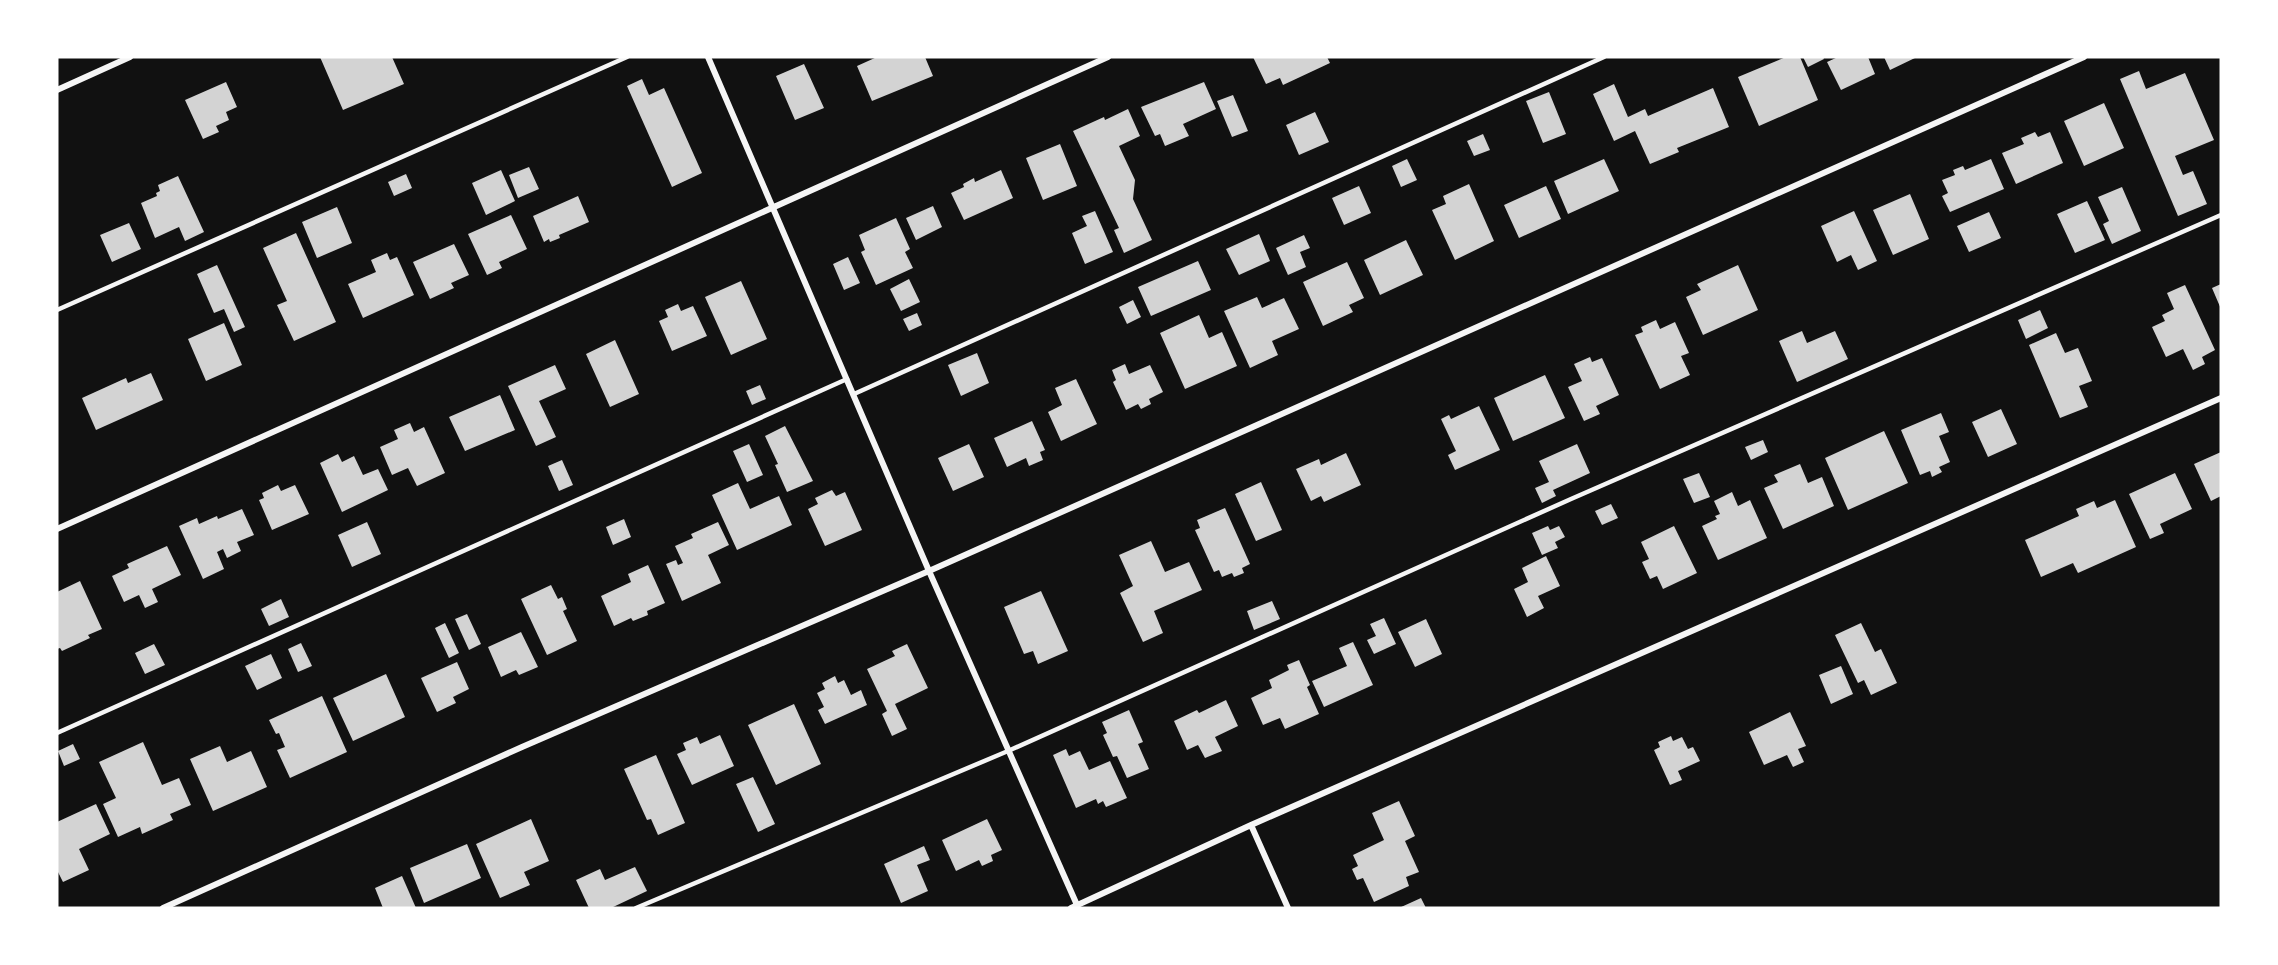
<svg xmlns="http://www.w3.org/2000/svg" width="2278" height="965" font-family="Mulish,sans-serif">
  <rect width="100%" height="100%" fill="#111"/>
  <path fill="#d3d3d3" d="M320 57H392L404 84 343 110Z
    M877 57H925L933 76 872 101 857 66Z
    M1253 57H1327L1330 63 1283 85 1280 78 1266 84Z
    M1786 57H1800L1818 100 1759 126 1738 77Z
    M1803 57H1823L1824 59 1808 67Z
    M1838 57H1868L1875 74 1841 90 1827 62Z
    M1884 57H1917L1890 70Z
    M804 64 824 108 795 120 776 76Z
    M2139 71 2146 89 2185 73 2214 140 2175 156 2183 175 2193 171 2207 204 2178 216 2120 79Z
    M642 79 649 95 664 88 702 173 672 187 627 86Z
    M226 82 237 107 226 112 229 120 216 126 219 132 203 139 185 100Z
    M1204 82 1216 109 1183 124 1189 136 1165 146 1160 134 1155 136 1141 107Z
    M1614 84 1628 117 1645 109 1648 116 1713 88 1729 127 1677 148 1679 152 1650 164 1635 131 1614 141 1593 94Z
    M1549 92 1566 134 1543 143 1526 101Z
    M1233 95 1248 131 1232 137 1217 101Z
    M2104 103 2124 148 2084 166 2064 121Z
    M1128 109 1140 136 1119 146 1135 180 1133 199 1152 240 1124 253 1114 230 1119 228 1073 131 1104 117 1105 120Z
    M1315 112 1329 142 1299 155 1286 125Z
    M2035 132 2038 137 2050 132 2063 163 2016 184 2002 153 2024 144 2021 138Z
    M1483 134 1490 150 1474 156 1467 141Z
    M1060 144 1077 186 1043 200 1026 158Z
    M1407 159 1417 180 1401 187 1392 166Z
    M1604 159 1619 191 1568 214 1554 181Z
    M1991 159 2004 189 1950 212 1942 196 1948 193 1942 180 1955 175 1953 170 1963 166 1965 170Z
    M529 167 539 189 518 198 509 175Z
    M501 170 515 201 486 215 472 183Z
    M1001 170 1013 198 964 220 951 193 964 187 963 184 974 178 975 182Z
    M406 174 412 188 394 196 388 182Z
    M178 176 204 232 185 241 179 227 155 238 141 203 157 196 156 193 160 191 158 185Z
    M1469 184 1494 241 1455 260 1432 210 1446 204 1443 196Z
    M1359 186 1371 213 1344 225 1332 198Z
    M1546 186 1561 219 1519 238 1504 205Z
    M2122 187 2141 231 2112 244 2103 224 2109 221 2098 197Z
    M1910 194 1929 239 1893 255 1873 210Z
    M578 196 589 222 559 235 560 238 550 242 549 239 544 242 533 216Z
    M2087 201 2105 240 2075 253 2057 214Z
    M933 206 942 227 916 240 906 218Z
    M337 207 352 243 317 258 302 222Z
    M1095 211 1113 252 1085 264 1072 233 1087 226 1082 216Z
    M1854 211 1877 261 1858 270 1851 255 1837 262 1821 226Z
    M1989 212 2001 238 1969 252 1957 226Z
    M511 215 527 249 499 262 502 268 487 275 468 234Z
    M896 218 910 249 905 252 913 268 876 285 861 252 865 250 859 235Z
    M129 223 141 249 112 262 100 235Z
    M296 233 336 322 294 341 277 305 287 301 263 248Z
    M1259 234 1270 261 1239 275 1226 249Z
    M1304 235 1310 248 1300 252 1306 267 1288 275 1276 248Z
    M1406 240 1423 275 1380 295 1364 260Z
    M454 244 469 275 451 283 454 288 430 299 413 262Z
    M387 253 390 260 397 257 414 295 363 318 348 284 376 272 371 260Z
    M848 257 860 283 844 290 833 264Z
    M1198 261 1211 290 1151 316 1138 287Z
    M1347 262 1364 298 1349 305 1353 312 1323 326 1303 282Z
    M217 265 245 327 234 332 224 309 214 313 197 274Z
    M1738 265 1758 310 1703 335 1686 297 1701 290 1697 284Z
    M909 279 920 302 901 311 890 289Z
    M741 281 767 339 731 355 705 297Z
    M2221 284V309L2212 288Z
    M2185 285 2215 350 2202 357 2205 364 2193 370 2183 349 2166 357 2152 327 2165 321 2162 315 2174 309 2167 293Z
    M1257 297 1262 308 1284 298 1299 329 1272 341 1278 355 1250 368 1224 311Z
    M1133 300 1141 317 1127 324 1119 307Z
    M678 304 681 311 693 306 707 336 672 351 659 321 668 317 665 310Z
    M2040 310 2048 328 2026 339 2018 320Z
    M917 313 922 325 909 331 903 319Z
    M1199 315 1209 338 1222 332 1237 366 1185 389 1160 333Z
    M1656 320 1660 329 1675 322 1689 353 1681 356 1690 375 1660 389 1635 335 1643 332 1641 327Z
    M224 323 242 365 206 381 188 339Z
    M1802 331 1807 343 1835 331 1848 359 1797 382 1779 341Z
    M2056 333 2065 353 2078 348 2092 381 2079 386 2088 407 2060 418 2029 345Z
    M615 340 639 394 610 407 586 354Z
    M977 353 989 383 961 396 948 365Z
    M1590 357 1592 362 1602 358 1619 395 1596 406 1600 414 1584 421 1568 387 1582 381 1574 364Z
    M1125 364 1129 374 1150 365 1163 392 1149 399 1151 404 1141 409 1138 404 1126 410 1113 382 1116 380 1112 370Z
    M555 365 566 389 539 401 556 437 536 446 508 386Z
    M151 373 163 400 96 430 82 398 126 378 128 383Z
    M1545 375 1565 418 1513 441 1494 398Z
    M1076 379 1097 424 1061 441 1048 412 1062 405 1055 388Z
    M760 385 766 399 752 405 746 391Z
    M500 395 515 430 465 451 449 417Z
    M1479 406 1500 450 1455 470 1448 455 1456 451 1441 419 1449 415 1451 419Z
    M2001 409 2017 444 1988 457 1972 422Z
    M1941 413 1949 432 1939 436 1950 462 1939 467 1942 472 1932 477 1930 471 1920 475 1901 430Z
    M1032 421 1045 450 1040 452 1043 460 1029 466 1026 458 1007 467 994 438Z
    M410 423 414 432 424 427 445 473 417 486 408 468 392 475 380 447 398 439 394 430Z
    M785 426 813 481 787 492 775 465 778 464 765 436Z
    M1884 431 1908 483 1848 510 1825 458Z
    M1763 440 1768 452 1751 460 1745 447Z
    M749 444 763 475 747 482 733 451Z
    M969 444 984 477 953 491 938 458Z
    M1577 444 1590 473 1553 490 1556 496 1542 503 1535 488 1549 482 1539 461Z
    M2221 452V496L2211 501 2194 464Z
    M1346 453 1361 485 1324 502 1321 496 1311 501 1296 469 1319 459 1321 465Z
    M338 454 342 462 354 456 363 475 378 469 388 490 342 512 320 463Z
    M562 460 573 485 559 491 548 466Z
    M1800 464 1808 483 1822 477 1834 506 1783 529 1764 488 1778 482 1774 475Z
    M1699 473 1710 497 1694 503 1683 479Z
    M2175 473 2192 509 2160 524 2164 533 2150 539 2129 494Z
    M1261 482 1282 530 1256 541 1235 494Z
    M738 483 750 509 779 496 792 525 737 550 712 495Z
    M278 485 281 491 295 485 309 514 272 530 259 500 264 498 262 493Z
    M832 490 836 496 845 492 862 530 825 546 808 509 818 504 815 498Z
    M1732 492 1738 506 1750 500 1767 538 1718 560 1702 526 1717 519 1715 516 1720 514 1714 501Z
    M2115 500 2136 547 2078 573 2073 563 2041 577 2025 540 2079 516 2076 509 2094 501 2097 508Z
    M1611 504 1618 518 1602 525 1595 511Z
    M1225 508 1250 564 1242 568 1244 573 1234 577 1232 573 1222 577 1219 570 1214 572 1195 530 1200 528 1197 520Z
    M242 509 254 535 237 542 241 551 227 558 223 549 217 552 224 569 203 579 179 526 197 518 199 524 217 516 218 519Z
    M624 519 631 537 613 545 606 527Z
    M367 522 381 554 352 567 338 535Z
    M718 522 729 545 708 555 721 583 682 601 666 564 676 560 678 565 683 563 675 546 693 538 691 534Z
    M1548 526 1550 530 1559 526 1565 537 1555 542 1558 548 1542 555 1532 533Z
    M1674 526 1697 573 1663 589 1657 576 1650 579 1642 562 1649 559 1641 542Z
    M1151 541 1165 572 1189 562 1202 590 1154 611 1163 633 1143 642 1120 593 1133 586 1119 555Z
    M167 546 181 575 152 589 158 602 145 608 139 595 124 602 112 576 129 568 127 564Z
    M1546 556 1560 586 1538 596 1544 608 1527 617 1514 589 1528 582 1522 568Z
    M648 565 665 603 647 611 648 615 633 621 631 618 614 626 601 596 631 582 628 574Z
    M80 581 102 629 88 635 90 638 62 651 60 648 57 649V592Z
    M551 585 558 599 562 597 567 609 563 611 577 641 547 655 521 599Z
    M1041 591 1068 651 1038 664 1033 651 1024 654 1004 607Z
    M281 599 289 617 269 626 261 609Z
    M1272 601 1280 619 1254 630 1247 611Z
    M467 614 481 644 469 650 455 619Z
    M1384 618 1396 644 1374 654 1367 640 1376 636 1370 624Z
    M1426 619 1442 654 1415 667 1398 632Z
    M445 623 459 653 449 658 435 628Z
    M1861 623 1875 652 1881 649 1897 683 1871 695 1864 680 1858 683 1835 635Z
    M521 632 538 667 519 675 516 670 501 677 488 647Z
    M1353 642 1373 685 1324 707 1312 681 1347 666 1339 648Z
    M301 643 312 666 298 672 288 649Z
    M154 644 165 665 145 674 135 653Z
    M907 644 928 688 895 704 907 729 892 736 882 714 887 711 867 669 895 656 892 651Z
    M271 654 282 678 257 690 245 666Z
    M1299 660 1310 685 1307 687 1319 714 1285 729 1280 718 1263 725 1251 698 1272 688 1269 680 1289 670 1287 665Z
    M457 662 469 689 453 697 456 703 437 712 421 678Z
    M1841 666 1853 694 1831 704 1819 675Z
    M386 674 405 717 353 741 333 698Z
    M835 676 838 683 844 680 851 695 861 690 867 705 825 724 818 710 824 707 817 693 825 689 822 683Z
    M322 696 347 752 290 778 277 750 285 747 279 733 276 734 269 720Z
    M1226 700 1238 726 1215 737 1222 751 1205 758 1198 745 1187 750 1174 721 1197 710 1199 713Z
    M794 704 821 764 776 785 748 725Z
    M1129 710 1143 742 1138 744 1149 769 1127 778 1117 756 1113 757 1103 735 1107 733 1102 722Z
    M1790 712 1806 746 1798 749 1804 762 1793 767 1787 755 1764 765 1749 732Z
    M720 735 734 766 692 785 677 754 686 750 683 743 697 737 700 744Z
    M1671 736 1673 741 1682 737 1688 749 1693 747 1700 761 1678 771 1682 780 1670 785 1654 750 1660 747 1658 742Z
    M143 742 162 785 179 778 191 805 170 814 173 820 142 834 140 827 118 837 103 804 116 798 99 762Z
    M73 744 80 759 64 766 58 751Z
    M220 746 227 762 251 751 267 787 213 811 190 759Z
    M1066 749 1069 756 1080 751 1089 770 1110 761 1127 798 1106 807 1103 801 1098 804 1096 799 1076 808 1053 755Z
    M656 755 685 823 658 835 651 819 647 820 624 769Z
    M753 777 775 824 758 832 736 784Z
    M1399 801 1415 836 1405 841 1419 872 1406 877 1409 886 1374 902 1363 878 1357 880 1352 869 1358 866 1353 855 1384 840 1372 813Z
    M96 804 110 834 79 849 89 870 63 882 57 870V822Z
    M531 819 549 861 524 872 530 885 500 898 476 844Z
    M987 819 1002 850 991 855 993 861 982 866 979 860 956 871 942 840Z
    M467 844 481 878 424 903 410 868Z
    M924 846 930 860 917 865 928 891 901 903 884 864Z
    M635 867 647 891 611 908H589L576 880 600 869 605 880Z
    M402 876 416 908H383L375 888Z
    M1421 898 1426 908H1399Z"/>
  <g fill="none" stroke-linecap="round" stroke-linejoin="round">
    <path stroke="#f5f5f5" stroke-width="4.5" d="M57 310 627 57
      M854 394 1604 57
      M57 733 847 379
      M636 908 1008 751 1571 499 2221 215"/>
    <path stroke="#f5f5f5" stroke-width="6" d="M708 57 929 571 1077 905
      M57 90 130 57
      M57 529 1108 57
      M1251 825 1288 908
      M163 908 522 747 929 571 2084 57
      M1071 908 1251 825 2221 398"/>
  </g>
  <rect width="2278" height="965" fill="none" stroke="#ffffff" stroke-width="117"/>
</svg>
